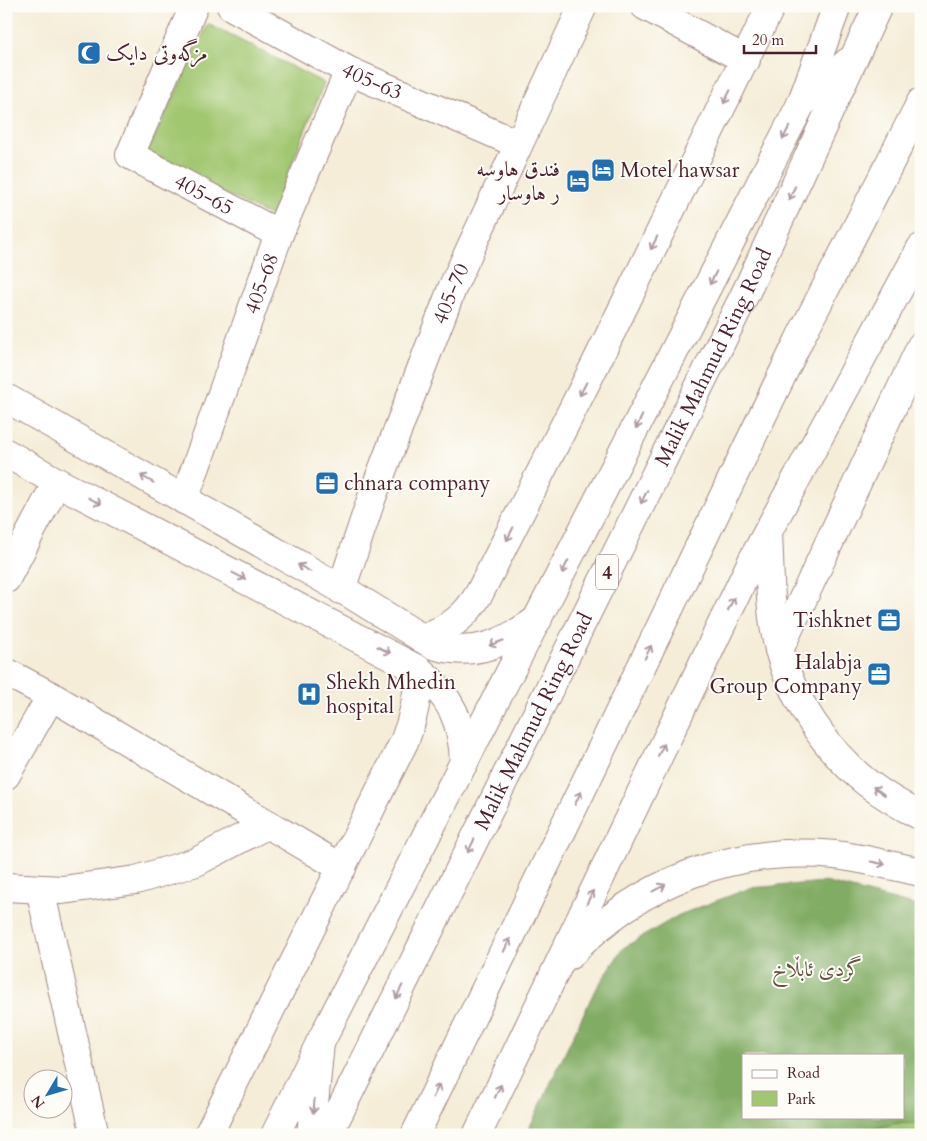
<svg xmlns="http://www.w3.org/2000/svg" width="927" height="1141" font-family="Cardo,Amiri,serif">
  <rect width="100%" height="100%" fill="#fdfcf7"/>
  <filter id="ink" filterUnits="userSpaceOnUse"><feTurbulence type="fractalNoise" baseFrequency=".02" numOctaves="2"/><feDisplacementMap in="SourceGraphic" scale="10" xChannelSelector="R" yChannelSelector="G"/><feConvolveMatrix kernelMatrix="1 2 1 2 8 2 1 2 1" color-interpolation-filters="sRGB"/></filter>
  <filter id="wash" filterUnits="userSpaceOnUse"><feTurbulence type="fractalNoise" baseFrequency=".0096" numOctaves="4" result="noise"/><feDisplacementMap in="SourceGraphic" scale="20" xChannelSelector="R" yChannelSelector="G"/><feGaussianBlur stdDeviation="1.12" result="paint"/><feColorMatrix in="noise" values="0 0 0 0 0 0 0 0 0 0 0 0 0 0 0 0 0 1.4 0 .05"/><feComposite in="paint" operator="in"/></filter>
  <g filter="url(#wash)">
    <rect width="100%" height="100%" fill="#f5edd8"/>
    <path fill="#a2c771" stroke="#76734e" d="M208 24 324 83 271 216 146 155Z
      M894 1123 921 1124V1135H847Z"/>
    <path fill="#81ac63" stroke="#666647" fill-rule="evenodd" d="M825 882 921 907V1124L897 1123 851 1135H526L593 994 623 948 679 915 750 888ZM743 1055H903V1117H743Z"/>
  </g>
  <g filter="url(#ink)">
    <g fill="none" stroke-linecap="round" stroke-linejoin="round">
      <g stroke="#a08682" stroke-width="30">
        <g id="minor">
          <path id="s1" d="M194 6 130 155 279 234"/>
          <path id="s2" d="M231 6 349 71 518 144"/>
          <path d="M645 6 746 60"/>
          <path d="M6 398 352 595 433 645C474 658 505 643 538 619"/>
          <path d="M6 453 57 482 419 670C451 697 463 722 464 763"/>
          <path id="s3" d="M184 500 279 234 349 71"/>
          <path d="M6 579 57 482"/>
          <path id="s4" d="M341 590 372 497 453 286 583 6"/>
          <path d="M421 638C448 630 466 617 480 592L595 365 771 6"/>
          <path d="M779 650 921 346"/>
          <path d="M6 672 51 696 6 775"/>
          <path d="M51 696 342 868"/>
          <path d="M6 887 62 890 136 880 196 862 268 824"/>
          <path d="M40 889 95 1135"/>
          <path d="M208 1135 404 742C414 718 418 696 419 670"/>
        </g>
      </g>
      <g stroke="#a08682" stroke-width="30">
        <path id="major" d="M768 532C770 570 769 612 779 649 791 698 827 751 866 782 883 795 901 806 921 816
          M570 955C639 881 734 846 835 855 863 858 892 866 921 872
          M275 1135 320 1043 801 104 837 6
          M477 1135 752 561 921 248"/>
      </g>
      <g stroke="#a08682" stroke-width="30">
        <g id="highway">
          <path d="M801 104 848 62"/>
          <path d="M311 1135 320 1043"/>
          <path id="s5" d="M328 1135 747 290 878 6"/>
          <path d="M415 1135 800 338 921 102"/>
        </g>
      </g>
      <use href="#minor" stroke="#fff" stroke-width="28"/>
      <use href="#major" stroke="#fff" stroke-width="28"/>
      <use href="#highway" stroke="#fff" stroke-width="28"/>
    </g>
    <defs><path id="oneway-shaft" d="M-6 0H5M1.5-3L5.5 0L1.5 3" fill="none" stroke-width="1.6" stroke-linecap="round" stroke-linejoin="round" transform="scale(1.25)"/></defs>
    <g stroke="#ae9aa0">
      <use href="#oneway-shaft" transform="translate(727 97) rotate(117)"/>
      <use href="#oneway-shaft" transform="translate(786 133) rotate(117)"/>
      <use href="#oneway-shaft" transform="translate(792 193) rotate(115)"/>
      <use href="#oneway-shaft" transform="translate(654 243) rotate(117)"/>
      <use href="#oneway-shaft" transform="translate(713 278) rotate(117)"/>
      <use href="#oneway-shaft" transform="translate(583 389) rotate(117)"/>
      <use href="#oneway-shaft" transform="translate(639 422) rotate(117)"/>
      <use href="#oneway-shaft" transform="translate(147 479) rotate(-150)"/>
      <use href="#oneway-shaft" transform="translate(644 497) rotate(116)"/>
      <use href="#oneway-shaft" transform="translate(95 501) rotate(27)"/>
      <use href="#oneway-shaft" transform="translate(510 534) rotate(117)"/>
      <use href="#oneway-shaft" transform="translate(565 567) rotate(117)"/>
      <use href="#oneway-shaft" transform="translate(304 568) rotate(-150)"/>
      <use href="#oneway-shaft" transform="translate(239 576) rotate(27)"/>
      <use href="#oneway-shaft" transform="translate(731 604) rotate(-64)"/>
      <use href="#oneway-shaft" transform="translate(496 643) rotate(159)"/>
      <use href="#oneway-shaft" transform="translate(384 650) rotate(27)"/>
      <use href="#oneway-shaft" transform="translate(648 652) rotate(-64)"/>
      <use href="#oneway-shaft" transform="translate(661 750) rotate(-64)"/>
      <use href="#oneway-shaft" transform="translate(879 791) rotate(-144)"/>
      <use href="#oneway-shaft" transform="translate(578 798) rotate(-64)"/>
      <use href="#oneway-shaft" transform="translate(471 846) rotate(116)"/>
      <use href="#oneway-shaft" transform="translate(878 863) rotate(11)"/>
      <use href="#oneway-shaft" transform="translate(659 888) rotate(-28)"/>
      <use href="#oneway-shaft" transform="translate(590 897) rotate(-64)"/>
      <use href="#oneway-shaft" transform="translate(507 945) rotate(-64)"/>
      <use href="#oneway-shaft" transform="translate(399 992) rotate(116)"/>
      <use href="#oneway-shaft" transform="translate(436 1091) rotate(-64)"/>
      <use href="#oneway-shaft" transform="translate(498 1091) rotate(-65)"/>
      <use href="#oneway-shaft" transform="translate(314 1106) rotate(95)"/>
    </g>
  </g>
  <defs>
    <g id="mosque-square" transform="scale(1.25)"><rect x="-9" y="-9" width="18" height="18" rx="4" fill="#1f6fb2" stroke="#fdfcf7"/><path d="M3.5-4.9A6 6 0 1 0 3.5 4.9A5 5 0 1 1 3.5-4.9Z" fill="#fff"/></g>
    <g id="hotel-square" transform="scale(1.25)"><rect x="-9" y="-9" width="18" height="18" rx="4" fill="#1f6fb2" stroke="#fdfcf7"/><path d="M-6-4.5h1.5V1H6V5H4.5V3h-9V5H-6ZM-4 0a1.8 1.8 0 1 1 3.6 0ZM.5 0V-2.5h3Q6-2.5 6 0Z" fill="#fff"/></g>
    <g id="office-square" transform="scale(1.25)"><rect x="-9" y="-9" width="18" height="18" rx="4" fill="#1f6fb2" stroke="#fdfcf7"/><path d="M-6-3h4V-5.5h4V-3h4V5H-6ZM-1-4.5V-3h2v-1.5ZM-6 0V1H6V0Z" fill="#fff"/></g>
    <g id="hospital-square" transform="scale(1.25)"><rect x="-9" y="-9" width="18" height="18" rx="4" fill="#1f6fb2" stroke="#fdfcf7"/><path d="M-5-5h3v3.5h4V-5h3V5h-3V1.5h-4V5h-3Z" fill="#fff"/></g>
  </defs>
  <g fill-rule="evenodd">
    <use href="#mosque-square" x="89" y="53"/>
    <use href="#hotel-square" x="603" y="170"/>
    <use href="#hotel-square" x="578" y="181"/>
    <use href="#office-square" x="327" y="483"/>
    <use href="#office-square" x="889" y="620"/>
    <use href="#office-square" x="879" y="674"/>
    <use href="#hospital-square" x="309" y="694"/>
  </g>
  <g text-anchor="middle" stroke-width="4" stroke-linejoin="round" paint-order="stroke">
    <rect fill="#fdfcf7" stroke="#806168" stroke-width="1" x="596" y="554.5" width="22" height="35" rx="4"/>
    <g font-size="20" font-weight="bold" fill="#4a1f2b">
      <text x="607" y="579">4</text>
    </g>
    <g font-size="21" fill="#4a1f2b" stroke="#fdfcf7" text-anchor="start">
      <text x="106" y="60">مزگەوتی دایک</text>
      <text x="560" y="176" text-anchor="end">فندق هاوسه<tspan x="560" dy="24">ر هاوسار</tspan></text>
      <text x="620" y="177">Motel hawsar</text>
      <text x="344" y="490">chnara company</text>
      <text x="872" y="627" text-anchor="end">Tishknet</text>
      <text x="862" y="669" text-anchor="end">Halabja<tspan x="862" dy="24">Group Company</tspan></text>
      <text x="326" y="689">Shekh Mhedin<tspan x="326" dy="24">hospital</tspan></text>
    </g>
    <g font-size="21" fill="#4a1f2b" stroke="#fdfcf7">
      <text dy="7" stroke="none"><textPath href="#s2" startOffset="160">405-63</textPath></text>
      <text dy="7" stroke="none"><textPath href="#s1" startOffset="246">405-65</textPath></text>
      <text dy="7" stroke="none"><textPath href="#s3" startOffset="230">405-68</textPath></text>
      <text dy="7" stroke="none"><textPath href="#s4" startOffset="316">405-70</textPath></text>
      <text dy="7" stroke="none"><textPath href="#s5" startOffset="868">Malik Mahmud Ring Road</textPath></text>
      <text dy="7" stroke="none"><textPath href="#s5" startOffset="462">Malik Mahmud Ring Road</textPath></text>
    </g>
    <g font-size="21" fill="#645140" stroke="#fdfcf7">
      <text x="817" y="976">گردی ئابڵاخ</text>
    </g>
  </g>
  <rect width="927" height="1141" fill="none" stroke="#fdfcf7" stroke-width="25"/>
  <rect x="742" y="1054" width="162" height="65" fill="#fdfcf7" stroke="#b5a4a5"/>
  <rect x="752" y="1070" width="25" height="8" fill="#ffffff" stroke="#b5a4a5"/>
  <text x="787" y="1078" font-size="15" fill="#4a1f2b">Road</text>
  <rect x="752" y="1091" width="25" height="15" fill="#a2c771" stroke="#b5a4a5"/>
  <text x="787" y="1104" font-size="15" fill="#4a1f2b">Park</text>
  <g transform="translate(48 1094) rotate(232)"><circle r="24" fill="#fdfcf7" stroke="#b5a4a5"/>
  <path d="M0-4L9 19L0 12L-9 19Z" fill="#1f6fb2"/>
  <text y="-8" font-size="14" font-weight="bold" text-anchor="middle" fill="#4a1f2b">N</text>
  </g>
  <path d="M744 45v8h72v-8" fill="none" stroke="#4a1f2b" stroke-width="2.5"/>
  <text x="752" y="45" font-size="15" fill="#4a1f2b" stroke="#fdfcf7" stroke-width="4" paint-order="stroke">20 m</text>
</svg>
